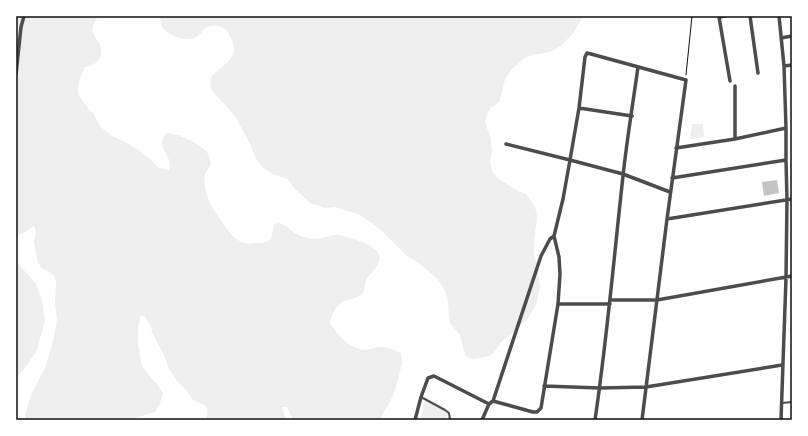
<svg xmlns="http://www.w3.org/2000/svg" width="808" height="436" font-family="Cabin,sans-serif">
  <rect width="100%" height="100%" fill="#fff"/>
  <path fill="#eee" d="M16 16H99C95 20 91 28 93 33 95 37 98 41 100 44 103 51 101 60 94 64 92 66 88 66 85 67L79 81 78 91 79 96 84 103 87 106 89 110 93 113 101 127 112 136 125 142 140 151 144 155 148 157 159 168 169 170C174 155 154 149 166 133 177 133 199 143 207 152 209 155 212 163 210 166 209 169 206 171 205 174 204 177 205 183 205 186 207 200 214 211 222 222 228 231 233 239 244 243 248 244 252 244 256 243 262 243 266 243 271 239L274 225 279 223C281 224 285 225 288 227 289 228 290 230 292 231 298 236 308 239 316 239 324 239 332 234 340 235 351 238 385 246 379 262 377 267 372 272 368 277 364 282 366 292 360 296 356 298 352 299 348 300 337 302 333 312 330 322 337 335 349 348 364 350 370 350 377 346 383 347 389 347 396 351 401 353L402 364 394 393 390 402 379 420H293L287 407H282L286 420H206C210 405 206 405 193 400L187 391 177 381 168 367 165 357 152 332 151 326 145 317 141 315C138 324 137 335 138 344 138 348 140 352 140 356 141 361 141 364 143 368 149 377 158 383 163 393L160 403 155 412 139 417 121 420H26L25 418 27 408 32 393 45 368 53 342 57 319 55 303 56 281 54 276 50 272 45 270 41 267 38 263 37 258 34 242 36 231 34 226C28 230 23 234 16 235Z
    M160 16H583L574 32 561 46 550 52 539 54H534L525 58 513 68 505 79 501 97 499 102 491 108 488 112 485 121 486 126 490 135 491 144 492 149 490 163 493 173 500 180 518 191 526 194 532 202 536 210 537 219 534 240V253L535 258 537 263 540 287 536 305 529 317 518 328 501 342 495 351 491 355 485 357 474 359 469 358 465 355 460 335 450 323 449 318 448 301 445 291 439 281 434 276 419 263 408 257 385 234 372 223 358 214 335 207 325 208 310 203 294 188 288 179 273 174 263 168 256 159 250 144 235 116 228 108 213 92 210 87 211 77C216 71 227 64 231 58 236 52 234 44 231 38 230 37 229 33 228 32 225 28 217 25 211 26 204 27 204 30 199 35 190 42 179 39 170 34 162 29 160 25 160 16Z
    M692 124H703L704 137 690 139Z
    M16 261 36 284 42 300 45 320 37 350 25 368 16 378Z
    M425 400 448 413 447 420H420Z"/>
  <path fill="#c4c4c4" d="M777 180 779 193 764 196 762 182Z"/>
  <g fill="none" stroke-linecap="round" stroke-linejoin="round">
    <path stroke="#111" stroke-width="1" d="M686 75 692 16"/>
    <path stroke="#4c4c4c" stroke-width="2" d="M421 397 445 410 449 413 450 420
      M782 403 792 402"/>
    <path stroke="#4c4c4c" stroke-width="3.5" d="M725 16 719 17 730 81
      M750 16 758 73
      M779 16 784 66 786 128V160L787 200 786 278 781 420
      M781 38 792 36
      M784 66 792 65
      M16 74 21 27 24 16
      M735 86V139
      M579 108 632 116
      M506 144 570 160 623 174 670 192
      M676 148 735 139 786 128
      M672 178 786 160
      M667 219 792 199
      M611 300H657L792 276
      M558 304H610
      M544 386 600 388 646 387 782 365
      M493 401 533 412H537L541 408 558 304 560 274 559 257 554 236
      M415 420 421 397 428 378 434 376 489 404
      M482 420 489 404 493 401 541 256 550 239 554 236 563 199 570 160 579 108 585 57 587 53 591 54 686 80 667 219 642 420
      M595 420C607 339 614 257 623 176 627 139 633 103 638 67"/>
  </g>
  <rect width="808" height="436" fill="none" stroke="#ffffff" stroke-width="34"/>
  <rect x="17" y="17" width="774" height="402" fill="none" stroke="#111" stroke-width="1.5"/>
</svg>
